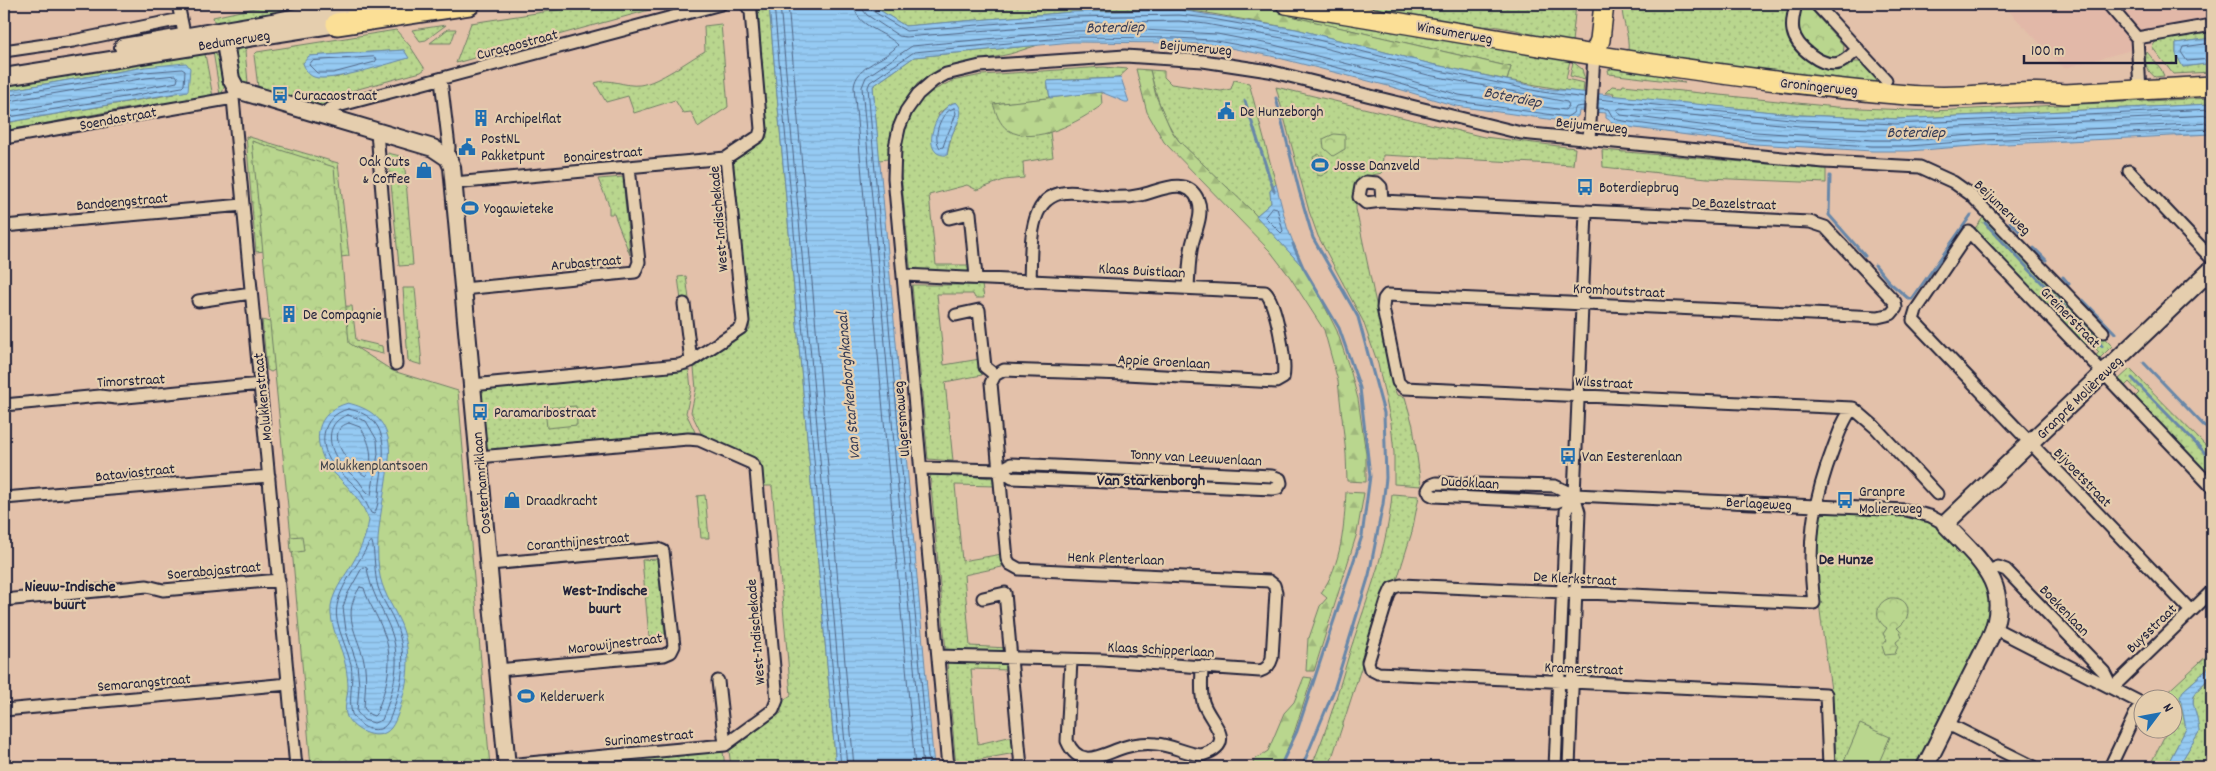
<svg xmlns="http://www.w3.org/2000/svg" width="2216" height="771" font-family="Dekko,sans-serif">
  <defs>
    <pattern id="grass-dots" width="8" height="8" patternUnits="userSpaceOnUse" patternTransform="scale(1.25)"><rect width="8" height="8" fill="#b9d68e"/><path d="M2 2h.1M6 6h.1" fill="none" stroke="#9fb77b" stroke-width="1.8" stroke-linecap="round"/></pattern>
    <pattern id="forest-firs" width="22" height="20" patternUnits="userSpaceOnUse" patternTransform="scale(1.25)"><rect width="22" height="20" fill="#b9d68e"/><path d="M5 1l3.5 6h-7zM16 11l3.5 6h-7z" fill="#9fb77b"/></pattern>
    <pattern id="park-crowns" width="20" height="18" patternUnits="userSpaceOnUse" patternTransform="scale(1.25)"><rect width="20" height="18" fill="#b9d68e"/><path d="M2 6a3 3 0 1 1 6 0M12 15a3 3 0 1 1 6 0" fill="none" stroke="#9fb77b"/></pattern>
    <pattern id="water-rules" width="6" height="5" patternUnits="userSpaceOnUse" patternTransform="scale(1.25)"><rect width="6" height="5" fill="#95caf3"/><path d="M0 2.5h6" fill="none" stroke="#80add1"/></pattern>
  </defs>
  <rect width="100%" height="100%" fill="#e3c1aa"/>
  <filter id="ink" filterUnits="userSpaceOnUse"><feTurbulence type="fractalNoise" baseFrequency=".02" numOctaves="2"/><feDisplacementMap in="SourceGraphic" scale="10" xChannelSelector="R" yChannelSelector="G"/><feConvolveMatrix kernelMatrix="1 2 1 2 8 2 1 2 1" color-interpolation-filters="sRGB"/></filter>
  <g filter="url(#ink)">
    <path fill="#e2b8a8" d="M2002 4H2212V30L2148 40 2128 51 2064 68Z"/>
    <path fill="url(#grass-dots)" stroke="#6e7c64" fill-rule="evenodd" d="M273 4H326L216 28 213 17Z
      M596 4H671L456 63 471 23Z
      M758 4H769L836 767H731L729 751 781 713 782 701 791 695 772 486H762L760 461 702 435 691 412 696 389 694 368 750 329 733 159 767 137Z
      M870 4H910L926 10 974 4H1210L1207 13 1180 10 1072 12 905 26Z
      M1321 4H1576L1572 42 1553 40 1516 30 1493 26 1465 27Z
      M1622 4H1794L1790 23 1813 62 1839 69 1854 62H1863L1884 83V87L1842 83 1628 51C1630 35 1621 20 1622 4Z
      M1288 12 1570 60 1566 79 1584 83 1583 93 1507 80 1511 67 1289 16Z
      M721 24 728 107 698 127 691 112 683 113 675 100 634 113 628 96 606 102 595 83C610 77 624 87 640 85 660 82 687 61 705 51L704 26Z
      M446 25 426 40 420 41 412 30Z
      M448 29H456L451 43H430Z
      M396 30 410 46 425 69 421 72 325 98 326 104 320 106 258 87 254 55 257 52ZM404 50 408 58 334 78 310 56Z
      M2212 32V38L2176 43V53L2183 67 2212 63V72L2173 74 2152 47 2157 40Z
      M251 44 245 51 248 82 244 86C236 77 232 58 239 47Z
      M1038 45 1010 54 939 69 917 84 894 123 888 159 879 160 873 86 914 57Z
      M213 51C222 60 230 86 220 95Z
      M2147 52 2161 69 2164 76 2155 77C2147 71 2143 62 2147 52Z
      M205 54 213 97 123 109 4 131V123L174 94 145 67 4 91V84L133 60 155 62Z
      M1573 62 1582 69 1585 80 1570 76Z
      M1104 67 1128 69 1118 78 1047 81 1050 98 994 104 1046 134 1050 132 1053 157 1023 162 1024 178 1004 180 977 190 967 185 929 195 936 265H970L972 274H911L899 156 901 133 911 113 928 93 952 81 982 75ZM952 103 958 123 952 134 947 155 938 114Z
      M1618 67 1643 70 1685 83 1609 74 1608 70Z
      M1150 70 1164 71V77L1171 84 1221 91 1231 89 1234 80 1249 83 1276 184 1270 191 1271 203 1256 216 1179 141C1163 119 1156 96 1150 70Z
      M1623 85 1836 107 1931 111 2212 98V104L1896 119 1801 115 1613 96 1614 93H1605L1612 86 1622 87Z
      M1276 87 1484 137 1575 148 1573 165 1383 155 1382 173C1351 179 1357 182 1356 209L1394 389 1397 395 1405 397 1413 426 1421 486 1394 484V453L1391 423 1378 364 1363 321 1318 236 1309 211Z
      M246 136 338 163 349 256 323 259V307L352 306 356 340 382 346 383 354 350 346 280 367 271 372 267 370 262 320 325 337 265 251 256 252Z
      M1602 150 1826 169V183L1707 178 1603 167Z
      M388 153 404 157 413 265 399 266Z
      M623 177 630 255 614 214H609V205L598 179Z
      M1985 215 2112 346 2097 361 2094 358 2099 352 2089 342 2084 346 1973 231Z
      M686 276 689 299 681 300 678 277Z
      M912 285H982L984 298H975L973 294H937L944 365 980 359 982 375 945 382 953 461 928 459Z
      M403 288H415L422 365 408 361Z
      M2130 369 2212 452V480L2133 399 2139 393 2129 382 2123 388 2117 381Z
      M689 370 691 389 686 413 695 432 487 450 481 389Z
      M930 474 995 478 996 486 955 485 962 561 1002 554V567L964 575 970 646 1008 648V653L946 651Z
      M1392 494 1419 496 1412 532 1397 580 1389 582 1329 767H1311C1328 729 1339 688 1351 648 1367 599 1388 547 1392 494Z
      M705 495 709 538H701L697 496Z
      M1826 512C1851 513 1919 511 1937 525 1944 531 1951 541 1957 548L1955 550 1960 555 1963 553 1971 558 1992 596 1990 623 1919 767H1835C1835 747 1835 726 1833 706 1825 638 1811 585 1820 516Z
      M657 559 665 635 649 637 642 560Z
      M2212 651V665L2183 691 2182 708 2186 729 2166 767H2149L2165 735 2166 730 2162 729 2174 728V698H2161Z
      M947 662 1009 663V670L971 669 978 744 1013 736 1015 753 977 760 978 767H956Z
      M2212 676V767H2178L2199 732C2193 700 2185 700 2212 676Z
      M723 751 725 767H516Z"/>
    <path fill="url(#forest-firs)" stroke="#6e7c64" d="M910 4H974L926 10Z
      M1210 4H1241L1288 12 1290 16 1511 67 1507 80 1431 64 1296 29 1207 13Z
      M1136 69 1150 70 1156 96 1171 130 1179 141 1253 212 1303 267 1324 305 1337 331 1351 373 1358 399 1366 454V482L1347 481 1346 454 1338 381 1324 330 1290 277 1270 251 1164 142 1147 112Z
      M1101 92 1102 105C1080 121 1035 147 1008 130 999 124 996 112 993 104Z
      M1346 492 1364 493 1357 533 1314 671H1306L1308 638H1309L1320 606 1327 598 1321 593C1342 563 1344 527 1346 492Z
      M1304 677 1312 678 1294 733 1280 767H1252L1254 760 1268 751 1284 713 1294 702Z"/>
    <path fill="url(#park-crowns)" stroke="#6e7c64" d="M1802 4H1806L1844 46 1843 55 1835 61C1805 52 1794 36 1802 4Z
      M1334 134 1345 135V149L1333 156 1324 148 1323 139Z
      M252 141 334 167 349 343 393 371 458 391 490 767H311L291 537Z
      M1890 598C1911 596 1914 618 1897 628L1900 631 1902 637 1896 642 1898 646 1895 654 1885 655 1882 646 1887 640 1883 634 1887 628C1874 620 1874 603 1890 598Z"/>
    <path fill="#b9d68e" stroke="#6e7c64" d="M1319 154 1320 156 1323 155 1328 172 1321 176 1317 175 1313 157Z
      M576 406 577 425 547 428 545 408Z
      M302 536 304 551 291 553 290 537Z
      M1860 724 1890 737 1877 767 1842 766Z"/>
    <path fill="url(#water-rules)" stroke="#6787a9" d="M769 4H870L905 26 1072 12 1180 10 1296 29 1431 64 1543 88 1801 115 1896 119 2212 104V134L1985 145 1909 151H1872L1755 144 1635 128 1617 125 1606 118V113L1579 111 1578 116 1569 122 1456 106 1392 87 1271 56 1210 44 1176 43 1072 42 914 57 873 86 934 767H836Z
      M2212 38V63L2183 67 2176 54V43Z
      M404 50 409 58C390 63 330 83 314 77 308 75 305 69 303 63L309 56Z
      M186 63 190 68 188 91 4 123V91L145 67Z
      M1121 78 1129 102H1125L1101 92 1050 98 1047 81Z
      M956 102C967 113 956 123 952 135 949 141 948 148 947 155 920 158 932 109 956 102Z
      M1276 184 1287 227 1303 267 1256 216 1271 203 1270 191Z
      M348 403C368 408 383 417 388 438 392 454 387 471 385 487 381 514 375 542 379 570 381 589 392 605 400 622 410 645 410 672 403 696 401 705 397 720 391 728 379 743 354 731 347 717 343 708 348 696 348 687 348 681 347 674 346 668 343 647 329 628 331 606 333 593 342 580 349 569 359 553 366 538 369 520 363 505 354 493 343 482 339 477 333 473 329 468 311 441 315 412 348 403Z
      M2212 665V676C2181 703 2197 699 2199 732L2178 767H2166L2186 729 2180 697 2183 691Z"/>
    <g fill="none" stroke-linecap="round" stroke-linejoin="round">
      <path stroke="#506585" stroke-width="1" d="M774 4 841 767
        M780 4 847 767
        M788 4 854 767
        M854 4C855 27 885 31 898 45 886 60 856 65 854 87L915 767
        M862 4 863 10 867 15 899 36 906 37 1073 23 1179 21 1206 24 1293 40 1428 75 1567 102 1569 105 1565 110 1459 95 1395 76 1274 45 1217 34 1143 30 1071 31 912 46 866 77 862 87 923 767
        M868 4 871 10 906 31 1073 17 1179 15 1207 18 1295 34 1430 69 1542 92 1585 98
        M2212 43 2183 47 2181 52 2187 61 2212 59
        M374 57 377 59 375 62 333 73H317L309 65 312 61Z
        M4 96 145 72 182 69 185 71 184 85 182 87 4 118
        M1598 99 1800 120 1896 124 2212 109
        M4 102 146 78 176 75 178 78 177 82 172 83 4 112
        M954 108 956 113C953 125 946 135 943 147L940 148C932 137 940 112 954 108Z
        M1598 108 1608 109 1612 116 1618 120 1636 123 1756 139 1872 146H1909L1985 140 2212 129
        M2212 115 1896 130 1800 126 1620 108 1617 110 1621 115 1756 132 1873 140H1909L1984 134 2212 123
        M1273 207 1277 208 1283 231 1281 233 1265 217Z
        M348 409C390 416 385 451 380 483 379 493 379 506 374 514L371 513C367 505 363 496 358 489 351 481 342 475 335 467 317 447 320 416 348 409Z
        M348 415 366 421 377 440 378 454 371 495C365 492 362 485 358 480 351 474 343 468 338 460 327 444 326 421 348 415Z
        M349 423 360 427C370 441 375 460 366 476 352 470 320 431 349 423Z
        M372 542C375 551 374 574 378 587 382 600 391 612 396 625 407 652 403 681 394 707 391 715 389 726 380 729 367 732 359 724 352 714 348 698 354 681 351 664 347 649 340 635 337 620 332 593 358 567 369 543Z
        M363 567 367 568C370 589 381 607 389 626 403 658 394 690 382 720L374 723 364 720 357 712 359 686 357 664 346 631 343 607 347 595Z
        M360 587 364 588C368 603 378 616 383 631 395 659 387 687 376 714L374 716 369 714 364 708C365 692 367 677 364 661 357 632 341 616 360 587Z
        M929 767 874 160 868 87 870 82 914 52 1072 37 1176 38 1211 40 1272 51 1394 82 1457 101 1567 117 1573 113 1576 107 1584 106"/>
      <path stroke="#6787a9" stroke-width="3" d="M1276 98 1299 190 1313 238 1358 317 1384 413 1386 478 1383 504 1369 575 1334 690 1302 767
        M1245 101 1274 191
        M1830 176 1829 215 1865 256
        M2010 222 2023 235
        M1985 223 2102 346
        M2034 248 2046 260
        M1875 265 1889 282 1909 299H1912L1971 215
        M2063 277 2069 284
        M2083 300 2115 333
        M2144 363 2212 434
        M2132 378 2212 460
        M1280 767 1297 731 1362 536 1370 476 1360 388 1339 328 1303 267 1293 244"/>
      <g stroke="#22223b" stroke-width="15">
        <path id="street" d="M178 4 186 43
          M1796 4C1794 13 1791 22 1793 31 1796 47 1822 68 1839 63 1846 61 1852 54 1858 49
          M1816 4 1886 80
          M2108 4 2137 38 2140 90
          M2137 38 2212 25
          M4 51 73 41 181 19
          M441 80 449 147 448 158
          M237 90 233 98 296 767
          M324 115 328 110 334 107 721 4
          M377 132 396 364
          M4 138 233 98
          M1589 140 1594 55
          M2129 171 2212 259
          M454 183 726 158 759 136 761 129 751 12 746 4
          M1382 201 1381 187 1377 183 1366 182 1361 186 1359 197 1366 203 1382 201 1810 222 1825 227 1895 302 1896 308 1891 314 1878 317 1387 295 1384 299 1383 308 1398 382 1404 388 1853 408
          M1586 212 1574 495 1906 510 1930 516 1945 524
          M949 218 970 213 976 277
          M4 226 243 205
          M904 275 1265 292C1276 301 1287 364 1283 378L1276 382 1126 374 1004 370 995 375 991 383 1007 559 1010 564 1019 569 1269 581 1274 585 1276 592 1272 658C1270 665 1267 669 1260 671L1102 660 938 656
          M1030 280C1032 244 1025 185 1080 193 1101 196 1119 200 1141 195 1159 191 1187 175 1198 200 1204 214 1195 231 1192 245 1189 259 1189 273 1188 287
          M463 289 635 272 639 262 629 167
          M198 301 251 293
          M684 304 691 361
          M956 315 979 310 985 367 995 375
          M472 385 679 365 691 361 741 328 743 321 726 158
          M4 405 100 396 116 398 261 384
          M1853 408 1875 427 1937 494
          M478 457 688 439 699 440 751 463 756 470 757 482 777 700 773 710 725 745 507 765
          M921 468 1000 470 1011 464 1272 476 1280 479 1281 483 1278 488 1273 489 1012 478 1000 470
          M1436 483 1555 486 1574 495 1556 502 1434 496 1430 494 1428 490 1431 485Z
          M4 498 269 476
          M489 564 658 549 663 551 674 646 671 652 664 655 498 670
          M1988 571 1998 567 2006 570 2104 672 2112 688 2212 591
          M983 598 1005 593 1021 767
          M4 600 147 586 163 590 279 580
          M2191 611 1913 320 1916 310 1969 232 2212 487
          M1994 628 2139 702V706L2110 767
          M1071 660 1067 741C1080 771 1102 754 1125 747 1135 744 1146 743 1156 744 1172 745 1186 754 1202 755 1240 743 1209 722 1203 702 1200 690 1202 678 1202 666
          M718 681 725 745
          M4 710 288 684
          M1948 724 2034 767
          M948 767 894 178 895 147 899 128 906 111 918 94 933 81 946 74 980 66 1125 56 1203 61 1269 71 1521 133 1824 162 1920 167 1953 182 1970 194 2103 332
          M1555 767 1566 511 1574 495
          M1569 767 1579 512 1574 495
          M1829 767 1826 694 1378 673 1370 669 1368 662 1388 597 1392 588 1401 585 1814 603C1807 545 1812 504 1833 449 1838 436 1843 419 1853 408"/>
      </g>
      <g stroke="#22223b" stroke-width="20">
        <path id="secondary" d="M223 31 231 79 237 90 433 148 448 158 452 167 507 767
          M123 47 272 22 358 4
          M4 77 337 24 356 18 380 4
          M1925 767 1990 638C2014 585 1978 559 1945 524L2212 269"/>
      </g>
      <g stroke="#22223b" stroke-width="22">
        <path id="primary" d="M1286 4C1485 36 1683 74 1884 93 1910 96 1937 97 1963 96 1997 95 2031 90 2065 94L2212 86
          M1594 55 1600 40 1604 4"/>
      </g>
      <g stroke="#22223b" stroke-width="25">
        <path id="highway" d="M337 24 469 4"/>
      </g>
      <use href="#street" stroke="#e5ceae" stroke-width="11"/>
      <use href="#secondary" stroke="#e5ceae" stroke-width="16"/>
      <use href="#primary" stroke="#fbdf96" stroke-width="19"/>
      <use href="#highway" stroke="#fbdf96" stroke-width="21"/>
    </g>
  </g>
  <defs>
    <g id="bus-bare" transform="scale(1.35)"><path d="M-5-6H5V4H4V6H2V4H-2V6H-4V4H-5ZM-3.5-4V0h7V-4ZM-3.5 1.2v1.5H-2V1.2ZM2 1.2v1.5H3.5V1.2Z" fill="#1f6fb2" stroke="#e5ceae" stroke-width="2.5" paint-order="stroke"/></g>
    <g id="civic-bare" transform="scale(1.35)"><path d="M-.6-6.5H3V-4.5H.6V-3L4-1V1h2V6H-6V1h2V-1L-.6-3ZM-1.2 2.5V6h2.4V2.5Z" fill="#1f6fb2" stroke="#e5ceae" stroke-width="2.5" paint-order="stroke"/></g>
    <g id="building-bare" transform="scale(1.35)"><path d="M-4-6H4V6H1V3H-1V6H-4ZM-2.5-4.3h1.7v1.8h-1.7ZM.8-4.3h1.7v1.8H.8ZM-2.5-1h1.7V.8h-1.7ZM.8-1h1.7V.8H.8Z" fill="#1f6fb2" stroke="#e5ceae" stroke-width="2.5" paint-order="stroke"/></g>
    <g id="stadium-bare" transform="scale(1.35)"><path d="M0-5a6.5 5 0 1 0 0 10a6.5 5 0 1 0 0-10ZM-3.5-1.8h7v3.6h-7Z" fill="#1f6fb2" stroke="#e5ceae" stroke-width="2.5" paint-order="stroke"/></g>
    <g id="shop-bare" transform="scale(1.35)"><path d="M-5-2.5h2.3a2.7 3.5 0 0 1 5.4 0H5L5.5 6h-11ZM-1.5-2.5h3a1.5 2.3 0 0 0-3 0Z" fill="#1f6fb2" stroke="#e5ceae" stroke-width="2.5" paint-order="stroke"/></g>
  </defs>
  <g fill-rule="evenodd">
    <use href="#bus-bare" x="280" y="95"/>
    <use href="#civic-bare" x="1226" y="111"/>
    <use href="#building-bare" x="481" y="118"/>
    <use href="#civic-bare" x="467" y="147"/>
    <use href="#stadium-bare" x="1320" y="165"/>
    <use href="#shop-bare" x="424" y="170"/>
    <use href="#bus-bare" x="1585" y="187"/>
    <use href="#stadium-bare" x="470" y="208"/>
    <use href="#building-bare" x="289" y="314"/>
    <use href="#bus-bare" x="480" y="412"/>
    <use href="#bus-bare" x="1568" y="456"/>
    <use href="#shop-bare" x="512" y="500"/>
    <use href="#bus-bare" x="1845" y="500"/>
    <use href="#stadium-bare" x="526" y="696"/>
  </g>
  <g text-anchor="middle" stroke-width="4.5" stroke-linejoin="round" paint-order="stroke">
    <g font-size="15" fill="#22223b" stroke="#e5ceae">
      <text transform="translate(1455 32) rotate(10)" y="5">Winsumerweg</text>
      <text transform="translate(234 40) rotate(-9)" y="5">Bedumerweg</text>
      <text transform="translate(517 44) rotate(-15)" y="5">Curaçaostraat</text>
      <text transform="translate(1196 47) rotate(5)" y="5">Beijumerweg</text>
      <text transform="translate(1819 86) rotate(6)" y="5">Groningerweg</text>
      <text transform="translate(118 118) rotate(-10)" y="5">Soendastraat</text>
      <text transform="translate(1592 125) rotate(6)" y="5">Beijumerweg</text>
      <text transform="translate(603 154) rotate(-5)" y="5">Bonairestraat</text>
      <text transform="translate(122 201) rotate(-5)" y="5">Bandoengstraat</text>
      <text transform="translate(1734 203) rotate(2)" y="5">De Bazelstraat</text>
      <text transform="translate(2003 207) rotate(44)" y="5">Beijumerweg</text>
      <text transform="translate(718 219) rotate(-95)" y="5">West-Indischekade</text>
      <text transform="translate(586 262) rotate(-5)" y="5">Arubastraat</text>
      <text transform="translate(1142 270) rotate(3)" y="5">Klaas Buistlaan</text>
      <text transform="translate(1619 290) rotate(3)" y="5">Kromhoutstraat</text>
      <text transform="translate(2071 317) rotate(46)" y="5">Greinerstraat</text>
      <text transform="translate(1164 361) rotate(3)" y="5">Appie Groenlaan</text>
      <text transform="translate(131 380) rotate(-3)" y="5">Timorstraat</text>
      <text transform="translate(1604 382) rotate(3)" y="5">Wilsstraat</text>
      <text transform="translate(262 397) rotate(-96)" y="5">Molukkenstraat</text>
      <text transform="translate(2079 397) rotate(-44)" y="5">Granpré Molièreweg</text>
      <text transform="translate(901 419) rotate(-95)" y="5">Ulgersmaweg</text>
      <text transform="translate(1196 457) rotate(3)" y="5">Tonny van Leeuwenlaan</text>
      <text transform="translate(135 472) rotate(-6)" y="5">Bataviastraat</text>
      <text transform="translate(2083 477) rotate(46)" y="5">Bijvoetstraat</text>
      <text transform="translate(1470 482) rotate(3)" y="5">Dudoklaan</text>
      <text transform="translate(481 483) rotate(-95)" y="5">Oosterhamriklaan</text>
      <text transform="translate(1759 503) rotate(3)" y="5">Berlageweg</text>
      <text transform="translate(578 541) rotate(-5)" y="5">Coranthijnestraat</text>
      <text transform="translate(1116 558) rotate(2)" y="5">Henk Plenterlaan</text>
      <text transform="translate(214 570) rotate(-5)" y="5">Soerabajastraat</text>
      <text transform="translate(1575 578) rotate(3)" y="5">De Klerkstraat</text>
      <text transform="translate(2065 610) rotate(46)" y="5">Boekenlaan</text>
      <text transform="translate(2151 628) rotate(-44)" y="5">Buysstraat</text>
      <text transform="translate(755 632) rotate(-95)" y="5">West-Indischekade</text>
      <text transform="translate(615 643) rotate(-7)" y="5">Marowijnestraat</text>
      <text transform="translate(1161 649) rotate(3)" y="5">Klaas Schipperlaan</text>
      <text transform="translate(1584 668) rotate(2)" y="5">Kramerstraat</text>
      <text transform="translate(144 682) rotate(-5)" y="5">Semarangstraat</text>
      <text transform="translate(649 737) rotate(-5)" y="5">Surinamestraat</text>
    </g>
    <g font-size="15" fill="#22223b" stroke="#e5ceae" text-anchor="start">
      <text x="294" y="100">Curacaostraat</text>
      <text x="1240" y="116">De Hunzeborgh</text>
      <text x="495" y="123">Archipelflat</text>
      <text x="481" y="143">PostNL<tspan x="481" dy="17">Pakketpunt</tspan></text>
      <text x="410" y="166" text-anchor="end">Oak Cuts<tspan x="410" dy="17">&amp; Coffee</tspan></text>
      <text x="1334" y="170">Josse Danzveld</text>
      <text x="1599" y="192">Boterdiepbrug</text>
      <text x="484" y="213">Yogawieteke</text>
      <text x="303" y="319">De Compagnie</text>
      <text x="494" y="417">Paramaribostraat</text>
      <text x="1582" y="461">Van Eesterenlaan</text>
      <text x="1859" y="496">Granpre<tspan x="1859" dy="17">Moliereweg</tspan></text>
      <text x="526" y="505">Draadkracht</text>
      <text x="540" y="701">Kelderwerk</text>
    </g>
    <g font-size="15" fill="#393d47" stroke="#e5ceae">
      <text x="374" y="470">Molukkenplantsoen</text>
    </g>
    <g font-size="16" font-style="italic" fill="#333b57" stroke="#e5ceae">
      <text transform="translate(1115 26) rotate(-1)" y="6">Boterdiep</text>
      <text transform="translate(1513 96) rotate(11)" y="6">Boterdiep</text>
      <text x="1916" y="137">Boterdiep</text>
      <text transform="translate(847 386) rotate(-95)" y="6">Van Starkenborghkanaal</text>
    </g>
    <g font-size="16" font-weight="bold" fill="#22223b" stroke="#e5ceae">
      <text x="1151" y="485">Van Starkenborgh</text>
      <text x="1846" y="564">De Hunze</text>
      <text x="70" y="591">Nieuw-Indische<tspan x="70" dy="18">buurt</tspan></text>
      <text x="605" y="595">West-Indische<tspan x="605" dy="18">buurt</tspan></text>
    </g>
  </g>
  <rect width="2216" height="771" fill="none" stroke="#e5ceae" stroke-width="20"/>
  <rect x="10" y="10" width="2196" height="751" fill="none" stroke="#22223b" stroke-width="2" filter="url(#ink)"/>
  <g transform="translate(2158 714) rotate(58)"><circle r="24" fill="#e5ceae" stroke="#978980"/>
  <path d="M0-4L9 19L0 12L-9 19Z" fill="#1f6fb2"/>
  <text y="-8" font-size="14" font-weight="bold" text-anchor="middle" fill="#22223b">N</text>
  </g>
  <path d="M2024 55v8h152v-8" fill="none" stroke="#22223b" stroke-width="2.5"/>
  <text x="2031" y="55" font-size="15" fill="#22223b" stroke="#e5ceae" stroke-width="4" paint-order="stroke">100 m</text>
</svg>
